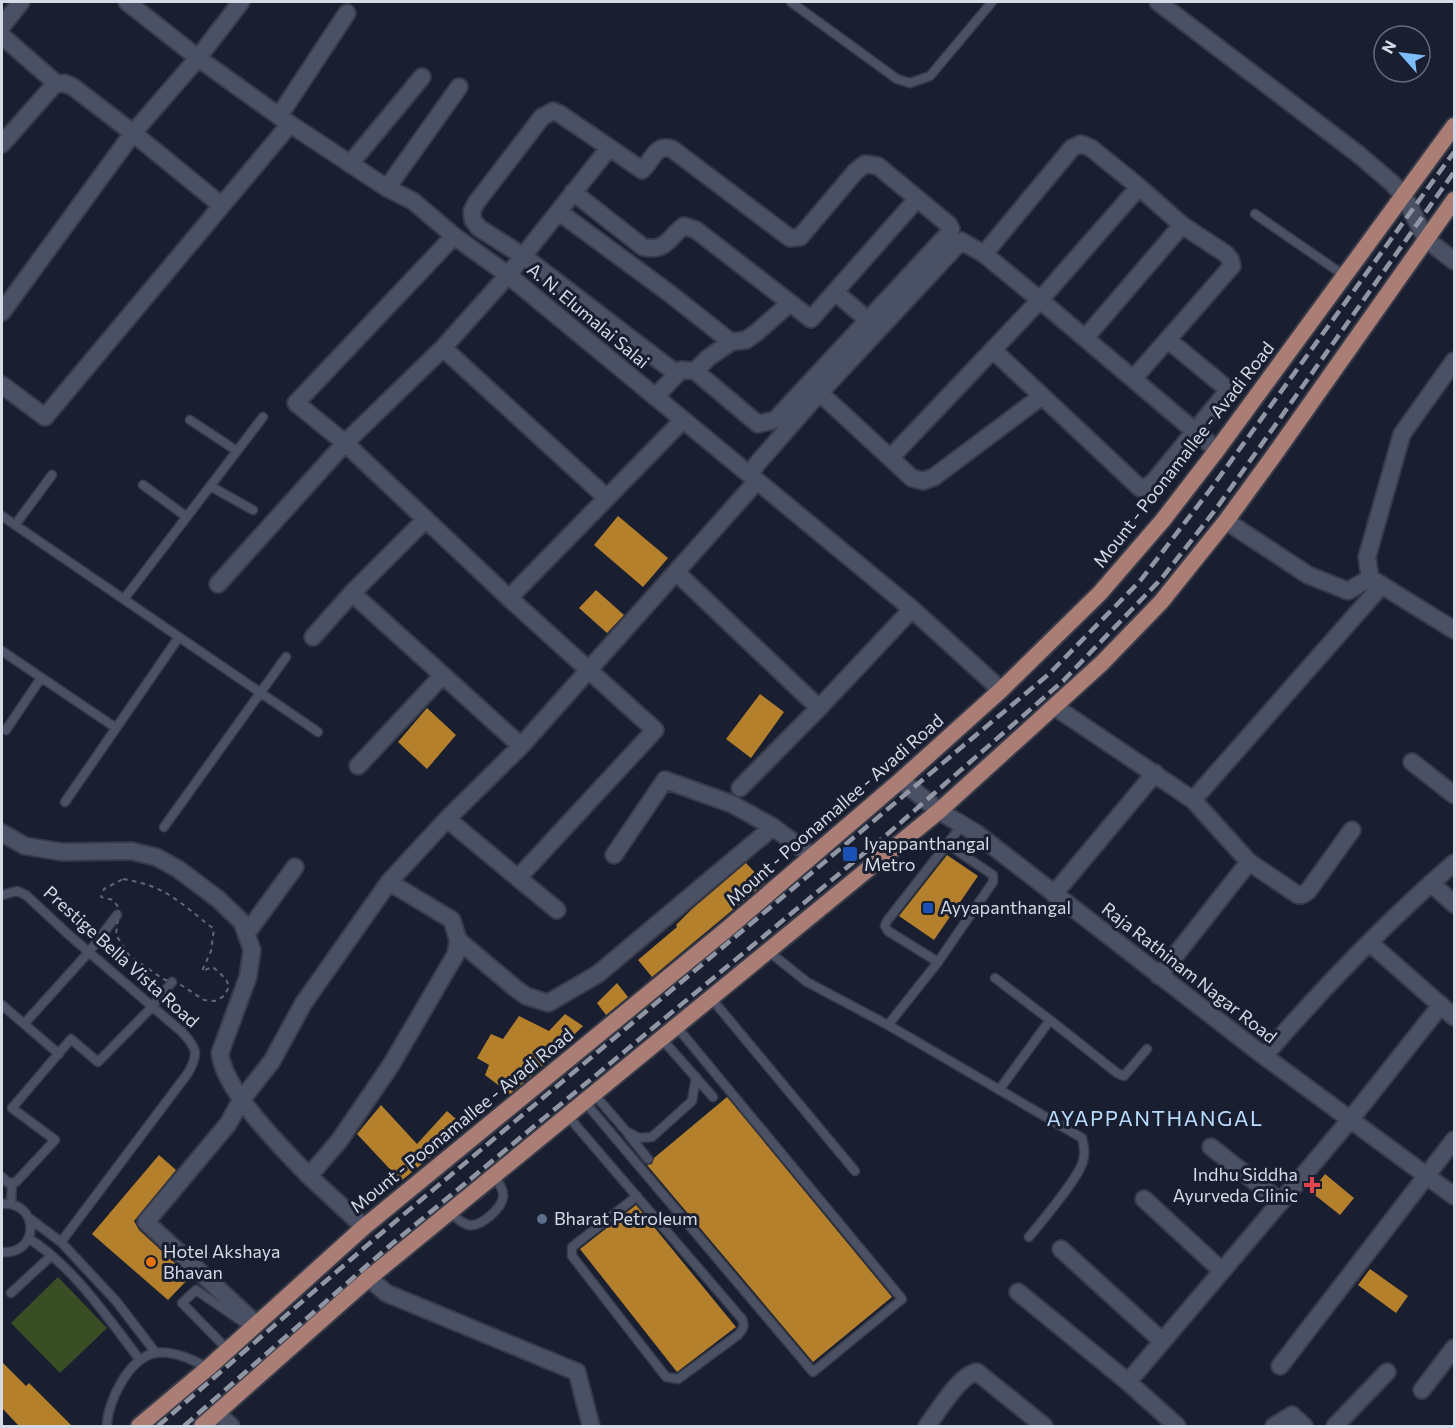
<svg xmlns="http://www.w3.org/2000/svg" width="1456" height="1428" font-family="Commissioner,sans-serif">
  <rect width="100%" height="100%" fill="#191f30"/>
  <path fill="#394e24" d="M58 1277 107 1328 60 1373 11 1323Z"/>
  <path fill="#b5802b" d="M618 516 668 558 643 587 594 545Z
    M596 590 624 615 607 633 579 608Z
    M760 694 784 712 751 758 726 739Z
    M427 708 456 735 427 769 398 742Z
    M947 855 978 876 934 940 899 916Z
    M746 863 765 883 652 977 638 960 677 927 676 925 692 909Z
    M617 983 628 997 606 1015 597 1003Z
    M565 1014 583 1026 534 1074 510 1094 485 1075 489 1065 477 1058 491 1034 503 1039 519 1016 549 1031Z
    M727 1097 892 1297 813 1362 647 1165 652 1164 654 1158Z
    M381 1105 417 1144 447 1111 466 1128 401 1181 357 1134Z
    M159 1155 176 1170 134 1221 139 1230 190 1277 168 1300 92 1234Z
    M1325 1174 1354 1198 1340 1215 1311 1192Z
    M636 1205 736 1327 677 1372 580 1249Z
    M1370 1269 1408 1296 1396 1313 1358 1285Z
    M2 1362 26 1386 29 1383 72 1426H19L2 1408Z"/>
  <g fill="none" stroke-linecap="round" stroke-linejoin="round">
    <g stroke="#373a49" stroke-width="11">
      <path id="service" d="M791 2 897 79 910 83 930 76 992 2
        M1255 214 1345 276
        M190 420 237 451
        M143 485 187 517
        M210 486 253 510
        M2 516 318 732
        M15 525 52 475
        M124 599 263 417
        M2 651 116 728
        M6 730 41 678
        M65 802 179 637
        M164 827 286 657
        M2 895 17 891 26 895 69 935 182 1032C197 1048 199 1054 188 1073L61 1242
        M768 951 807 982 888 1025 938 962 993 882V875L947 844
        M938 962 888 931 885 926 887 921 962 825
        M995 978 1050 1020
        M711 998 855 1171
        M2 1005 59 1054
        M24 1024 89 952 117 915
        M888 1025 1082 1138C1084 1145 1085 1154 1083 1161 1079 1178 1041 1222 1029 1237
        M661 1038 713 1097
        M999 1090 1050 1020 1117 1073 1124 1076 1147 1049
        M594 1094 626 1131 639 1138 652 1137 692 1101 696 1077
        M584 1101 813 1372 902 1299 676 1026
        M567 1115 742 1319C745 1326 743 1329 738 1335L678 1379 666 1377 572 1256V1247L637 1196
        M628 1134 648 1159
        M2 1177 8 1183 16 1182 55 1140 12 1108 71 1039 98 1062 152 1007 172 982
        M2 1204C40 1201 40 1255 2 1252
        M11 1204 12 1184
        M450 1212C455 1217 462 1224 469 1225 481 1227 502 1208 503 1197 504 1189 498 1182 494 1176
        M29 1218 61 1242 116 1301 156 1353
        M28 1238C73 1266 108 1318 140 1360
        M11 1293 51 1256
        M228 1350 182 1303 196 1290 250 1327
        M107 1426C107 1402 129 1358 155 1353 172 1350 194 1360 208 1368"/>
    </g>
    <g stroke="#373a49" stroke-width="20">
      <path id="minor" d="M127 2 198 58 290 124 387 188 413 201 454 236 508 275 912 609 1001 690
        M2 26 21 2
        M2 36 57 84
        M279 116 347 13
        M2 144 54 85 64 83 73 87 133 133 221 205
        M350 164 422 77
        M387 188 459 87
        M573 192 643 247C666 252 668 238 684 226L696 230 811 319 917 199
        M559 212 669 293 731 342
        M984 254 1040 300 1139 187 1182 225 1226 254 1230 259 1232 266 1134 378
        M835 292 868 320
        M2 312 133 133 198 58 241 2
        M1086 337 1182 225
        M443 348 607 498
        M993 350 1140 488 1148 486 1155 480 1226 393 1225 387 1168 340
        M677 374 523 256 479 228 473 220 472 211 476 203 542 117 553 111 560 114 642 170C652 162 655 143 672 149L790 238 800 237 856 171 865 164 878 166 949 225 951 229 949 233 775 420 758 424 695 371
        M2 385 45 417 290 124
        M820 393 912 478 923 481 934 477 1042 396
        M655 397 681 370 695 371 708 358 731 342 746 340 756 333 790 303
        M891 457 1040 300 1217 450
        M750 475 756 465 813 400 961 241 984 254 1072 148 1081 144 1091 148 1139 187
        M426 519 352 593 521 746
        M676 572 819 708 912 609
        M218 584 345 443 443 348 508 275 609 148
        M509 598 683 420
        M313 637 352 593
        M1055 707 1193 800 1249 862 1298 895H1302L1308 891 1352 830
        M1412 762 1454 795
        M358 766 443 675
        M901 780 939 811 976 833 1264 1056 1454 1196
        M740 788 819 708
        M1193 800 1382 585
        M447 819 518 878 655 730 509 598 345 443 296 403 454 236
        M773 827 812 856
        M2 833 25 846 62 852 131 851 156 857 178 869 218 899 242 922 252 950 248 977 220 1053C224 1091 282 1148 309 1176
        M518 878 557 910
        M1431 883 1454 904
        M1054 894 1155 773
        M246 934 295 867
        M458 940 515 988 526 996 548 1003 598 974 773 827 732 804 665 780 614 855
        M1370 943 1454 1017
        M1159 976 1249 862
        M1264 1056C1323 988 1386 922 1454 863
        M1211 1147 1281 1202
        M1144 1199 1222 1271
        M364 1227 309 1176 339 1141 391 1065 456 954 458 940 452 920 389 882
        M1061 1249 1162 1341
        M369 1278 386 1293 577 1372 591 1426
        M1018 1292 1128 1382 1177 1426
        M256 1324 146 1222 228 1124 242 1099 272 1061 303 1004 389 882 447 819 521 746 757 481
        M1280 1366 1454 1140
        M1128 1382 1350 1120 1441 1005
        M1422 1390 1454 1348
        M217 1413 231 1426
        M927 1426C937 1413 960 1374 977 1372L1044 1426
        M1274 1426 1292 1415 1304 1426
        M1335 1426 1387 1372"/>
    </g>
    <g stroke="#373a49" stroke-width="20">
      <path id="tertiary" d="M1158 2 1358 154 1392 183 1404 196 1426 239 1454 261
        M1226 521 1308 575 1348 591 1370 578
        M1370 578 1367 557 1402 434 1454 361
        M1370 578 1454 630"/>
    </g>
    <g stroke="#373a49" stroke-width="20">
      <path id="primary" d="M139 1426 208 1368 364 1227 726 930 901 780 1001 690 1100 593 1163 520 1217 450 1454 126
        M202 1426 369 1278 939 811 1102 663 1161 602 1226 521 1272 458 1454 200"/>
    </g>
    <path stroke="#626776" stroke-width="2" stroke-dasharray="4.5 4.5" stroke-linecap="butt" d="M123 879C167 886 181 904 214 929L211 951 202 971 213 967 226 979 229 987 224 996 215 1001 204 1000 181 985 163 979 129 955 116 935 119 908 113 900 101 897 104 889Z"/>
    <use href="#service" stroke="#4a5165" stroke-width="8"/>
    <use href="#minor" stroke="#4a5165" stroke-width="16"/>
    <use href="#tertiary" stroke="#4a5165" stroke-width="16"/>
    <use href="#primary" stroke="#aa7d75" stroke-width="16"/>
    <path stroke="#9196a4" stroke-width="4.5" stroke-dasharray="12 6" stroke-linecap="butt" d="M158 1426 378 1236 1049 674 1140 581 1210 490 1454 152
      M184 1426 387 1248 891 831 1063 681 1162 578 1216 509 1454 172"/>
  </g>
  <g fill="#1a4fb4" stroke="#191f30" stroke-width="2">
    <rect x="842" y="846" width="16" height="16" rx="3"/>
    <rect x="922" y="902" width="12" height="12" rx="3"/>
  </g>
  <path fill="#e0444e" stroke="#191f30" stroke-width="2" d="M1309 1176h6v6h6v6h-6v6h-6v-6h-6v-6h6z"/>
  <circle fill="#5c6f8a" stroke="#191f30" stroke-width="2" cx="542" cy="1219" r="6"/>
  <circle fill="#e8710a" stroke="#191f30" stroke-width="2" cx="151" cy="1262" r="6"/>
  <g text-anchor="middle" stroke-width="6" stroke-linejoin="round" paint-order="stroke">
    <g font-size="18" fill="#d5dae6" stroke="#191f30">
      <text transform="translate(588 316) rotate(40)" y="6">A. N. Elumalai Salai</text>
      <text transform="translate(1184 455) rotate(-52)" y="6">Mount - Poonamallee - Avadi Road</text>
      <text transform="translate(835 810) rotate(-41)" y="6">Mount - Poonamallee - Avadi Road</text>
      <text transform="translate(121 957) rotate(42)" y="6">Prestige Bella Vista Road</text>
      <text transform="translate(1189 973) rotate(38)" y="6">Raja Rathinam Nagar Road</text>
      <text transform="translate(462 1121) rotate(-39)" y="6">Mount - Poonamallee - Avadi Road</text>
    </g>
    <g font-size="18" fill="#d5dae6" stroke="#191f30" text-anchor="start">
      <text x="864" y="850">Iyappanthangal<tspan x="864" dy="21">Metro</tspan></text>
      <text x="940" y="914">Ayyapanthangal</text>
      <text x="1298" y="1181" text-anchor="end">Indhu Siddha<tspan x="1298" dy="21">Ayurveda Clinic</tspan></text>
      <text x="554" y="1225">Bharat Petroleum</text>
      <text x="163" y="1258">Hotel Akshaya<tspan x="163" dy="21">Bhavan</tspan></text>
    </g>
    <g font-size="21" letter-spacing="1.5" fill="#b9dcfe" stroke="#191f30">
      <text x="1155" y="1126">AYAPPANTHANGAL</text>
    </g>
  </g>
  <rect width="1456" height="1428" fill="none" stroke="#d5dae6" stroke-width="6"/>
  <g transform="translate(1402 54) rotate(298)"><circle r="28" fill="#191f30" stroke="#646a79" stroke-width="1.5"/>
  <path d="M0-4.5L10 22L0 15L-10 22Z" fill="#7dbef9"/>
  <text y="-9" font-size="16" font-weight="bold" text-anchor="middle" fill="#d5dae6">N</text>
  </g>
</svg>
